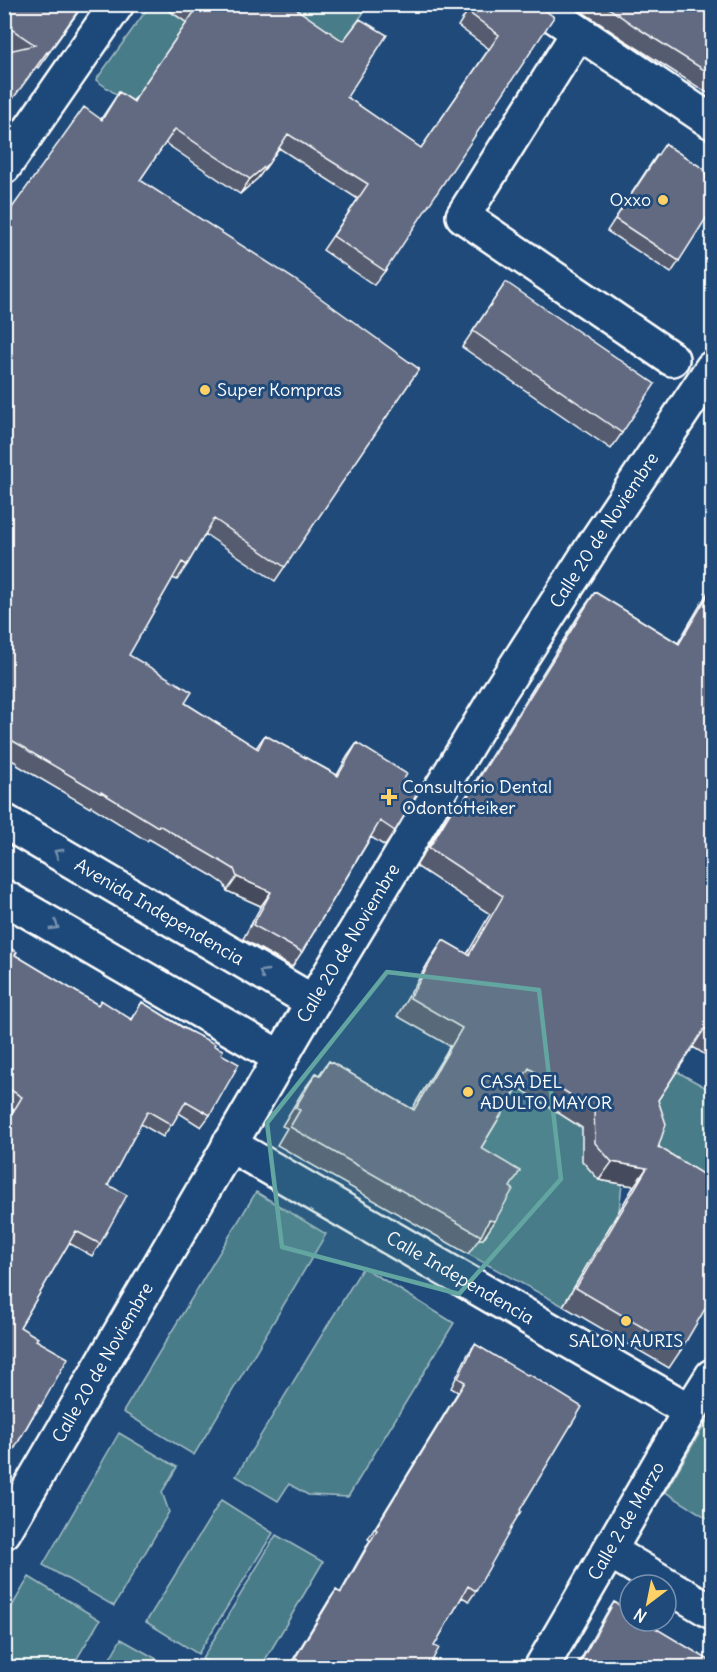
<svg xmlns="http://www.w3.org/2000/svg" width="717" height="1672" font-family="Delius,sans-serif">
  <rect width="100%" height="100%" fill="#1f4a7a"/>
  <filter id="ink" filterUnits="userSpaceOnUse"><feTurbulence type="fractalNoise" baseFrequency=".0167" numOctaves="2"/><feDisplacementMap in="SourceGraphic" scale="12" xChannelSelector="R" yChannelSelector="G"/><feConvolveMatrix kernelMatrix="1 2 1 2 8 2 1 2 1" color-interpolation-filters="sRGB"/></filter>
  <g filter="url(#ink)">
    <path fill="#4a7c89" stroke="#a4bec4" stroke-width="1.5" d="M150 5H160L207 36 130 104 96 80Z
      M224 5H369L333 56Z
      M576 987 582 1128 622 1184 619 1211 563 1306 468 1254 477 1238 483 1239 489 1229 469 1166Z
      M676 1071 712 1091V1206L648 1165 645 1118Z
      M256 1192 326 1234 194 1455 123 1412Z
      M363 1267 454 1323 348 1497 308 1495 289 1484 278 1501 236 1476Z
      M712 1412V1521L665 1492Z
      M119 1433 177 1467 162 1492 169 1512 114 1606 43 1565Z
      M221 1500 273 1533 198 1654 146 1622Z
      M276 1535 323 1562 261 1667H217L202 1659Z
      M29 1577 100 1620 72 1667H5V1618Z
      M121 1639 171 1667H105Z"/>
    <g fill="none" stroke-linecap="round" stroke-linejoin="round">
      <g stroke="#fff" stroke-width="38">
        <g id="minor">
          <path d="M537 4 712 122"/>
          <path d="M578 33 463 216 672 359"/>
          <path d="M4 167 117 4"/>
          <path id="s1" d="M4 821 313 1002"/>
          <path d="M4 897 281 1058"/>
          <path id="s2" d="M229 1144 690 1411"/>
          <path id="s3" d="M4 1532 313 1002 496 697 595 543 712 368"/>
          <path d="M610 1551 712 1612"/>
          <path id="s4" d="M541 1668 690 1411 712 1376"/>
        </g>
      </g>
      <use href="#minor" stroke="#1f4a7a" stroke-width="33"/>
    </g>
    <path fill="#545c70" stroke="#fff" stroke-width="1.5" d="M4 4H84L38 68 4 45Z
      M160 4H289L347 97 421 148 489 49 458 26 472 4H536L385 271 374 285 323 250 358 199 279 148 258 178 240 194 165 143 140 180 419 369 275 581 205 534 187 565 177 580 173 578 129 655 185 703 256 748 265 735 337 775 347 757 357 743 399 787 395 831 385 846 371 837 302 952 292 967 243 939 261 906 227 891 224 884 214 877 149 839 147 841 91 806 90 808 17 765V763L4 756V219L101 119 119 92 133 101 187 23Z
      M571 4H712V96L626 41Z
      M656 156 679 261 671 273 607 231Z
      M506 282 622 433 611 449 462 347Z
      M712 585V1059L693 1047 658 1100 659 1148 681 1350 669 1368 563 1306 634 1186 599 1180 582 1161V1128L518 1087 481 1148 510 1187 495 1221 483 1239H479L468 1254 277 1145 287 1128 282 1126 303 1091 316 1073 319 1075 329 1061 412 1109 450 1046 397 1016 431 958 443 940 467 954 490 914 416 866 443 823 455 805 460 806 582 610 595 592 678 643Z
      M4 945 15 955 98 1005 131 1019 142 1002 214 1046 221 1054 210 1115 201 1127 179 1113 163 1137 141 1124 108 1185 100 1244 92 1256 69 1243 20 1327 36 1340 41 1406 32 1418 4 1467V1125L14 1109 4 1103Z
      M475 1344 520 1510 476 1591 469 1601 462 1597 434 1646 428 1668H288L329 1600 336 1590 340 1593 370 1540 368 1539 458 1392 451 1388 468 1354Z
      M614 1602 647 1623 712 1668H576L606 1614Z"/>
    <path fill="#454b5b" stroke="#fff" stroke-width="1.5" d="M269 163 258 178 240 194 250 179Z
      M237 877 271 892 261 906 227 891Z
      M612 1162 647 1168 634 1186 599 1180Z
      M489 1220 495 1221 483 1239H479Z"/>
    <path fill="#626b82" stroke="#fff" stroke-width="1.5" d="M12 4H83L48 53 47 52 4 111V52L35 45 4 24V15Z
      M191 4H289L343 41 360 19 387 35 347 97 421 148 499 35 468 12 473 4H536L554 17 385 271 333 236 368 184 288 134 269 163 250 179 175 129 140 180 294 279 419 369 285 567 214 519 187 565 182 562 129 655 192 692 185 703 258 749 265 735 338 776 357 743 407 774 399 787 417 794 395 831 380 821 302 952 253 925 271 892 237 877 234 869 224 863 159 825 158 827 101 792 100 793 27 750V749L4 736V219L84 107 102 120 119 92 134 102 141 89 197 8Z
      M603 4H712V75L636 27Z
      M665 144 704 169 712 205V209L679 261 615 219Z
      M506 282 655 384 622 433 473 331Z
      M712 588V1033L705 1028 658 1100 666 1124 658 1148 659 1147 712 1180V1297L681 1350 576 1288 647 1168 612 1162 595 1143 594 1110 529 1068 481 1148 520 1171 510 1187 513 1189 495 1221 489 1220 481 1236 290 1127 300 1110 295 1108 316 1073 320 1076 329 1061 414 1110 462 1028 410 998 443 940 469 955 503 896 429 848 455 805 461 807 595 592 679 644Z
      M4 945 17 952 15 955 98 1005 101 1000 132 1020 142 1002 185 1029 215 1044 214 1046 223 1050 221 1054 239 1064 210 1115 186 1101 172 1125 148 1111 108 1185 127 1195 100 1244 76 1231 20 1327 38 1338 36 1340 68 1358 41 1406 39 1405 4 1467V1127L22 1097 4 1086Z
      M475 1344 527 1375 529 1374 582 1407 520 1510 521 1511 510 1529H511L476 1591 468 1586 434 1646 439 1648 428 1668H298L301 1662 295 1658 336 1590 341 1593 377 1530 375 1529 465 1382 458 1378Z
      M614 1602 630 1611V1621H647V1623L712 1662V1668H588L580 1663Z"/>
    <defs><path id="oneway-chevron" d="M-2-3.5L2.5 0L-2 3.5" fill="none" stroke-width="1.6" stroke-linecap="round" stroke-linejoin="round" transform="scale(1.5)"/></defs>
    <g stroke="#7992af">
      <use href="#oneway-chevron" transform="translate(58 853) rotate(-150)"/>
      <use href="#oneway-chevron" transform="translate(55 926) rotate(30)"/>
      <use href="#oneway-chevron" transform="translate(263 973) rotate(-150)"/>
    </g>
  </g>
  <path fill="#63a6a1" fill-opacity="0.2" stroke="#63a6a1" stroke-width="4.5" stroke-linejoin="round" d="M387 972 539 990 561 1179 459 1294 282 1247 267 1123Z"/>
  <g fill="#ffd166" stroke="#1f4a7a" stroke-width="2">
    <circle cx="663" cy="200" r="6"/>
    <circle cx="205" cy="390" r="6"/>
    <path d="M386 788h6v6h6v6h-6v6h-6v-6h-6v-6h6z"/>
    <circle cx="468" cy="1092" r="6"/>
    <circle cx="626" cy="1321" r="6"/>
  </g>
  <g text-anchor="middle" stroke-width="6" stroke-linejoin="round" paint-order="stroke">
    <g font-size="18" fill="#fff" stroke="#1f4a7a" text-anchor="start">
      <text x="651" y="206" text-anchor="end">Oxxo</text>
      <text x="217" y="396">Super Kompras</text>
      <text x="402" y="793">Consultorio Dental<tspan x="402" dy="21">OdontoHeiker</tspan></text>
      <text x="480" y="1088">CASA DEL<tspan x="480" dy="21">ADULTO MAYOR</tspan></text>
      <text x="626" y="1347" text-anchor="middle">SALON AURIS</text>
    </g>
    <g font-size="18" fill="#fff" stroke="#1f4a7a">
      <text dy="6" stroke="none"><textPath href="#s3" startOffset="1168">Calle 20 de Noviembre</textPath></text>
      <text dy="6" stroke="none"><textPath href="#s1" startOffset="180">Avenida Independencia</textPath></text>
      <text dy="6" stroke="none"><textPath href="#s3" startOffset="682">Calle 20 de Noviembre</textPath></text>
      <text dy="6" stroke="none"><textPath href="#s2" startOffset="267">Calle Independencia</textPath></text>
      <text dy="6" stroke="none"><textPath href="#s3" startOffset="196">Calle 20 de Noviembre</textPath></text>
      <text dy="6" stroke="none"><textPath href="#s4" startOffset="170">Calle 2 de Marzo</textPath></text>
    </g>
  </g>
  <rect width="717" height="1672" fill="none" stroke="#1f4a7a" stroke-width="24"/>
  <rect x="12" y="12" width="693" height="1648" fill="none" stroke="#fff" stroke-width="2" filter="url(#ink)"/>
  <g transform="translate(648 1603) rotate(212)"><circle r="28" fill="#1f4a7a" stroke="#7992af" stroke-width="1.5"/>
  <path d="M0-4.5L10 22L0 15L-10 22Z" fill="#ffd166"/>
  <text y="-9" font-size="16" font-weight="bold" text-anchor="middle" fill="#ffffff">N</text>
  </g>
</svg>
